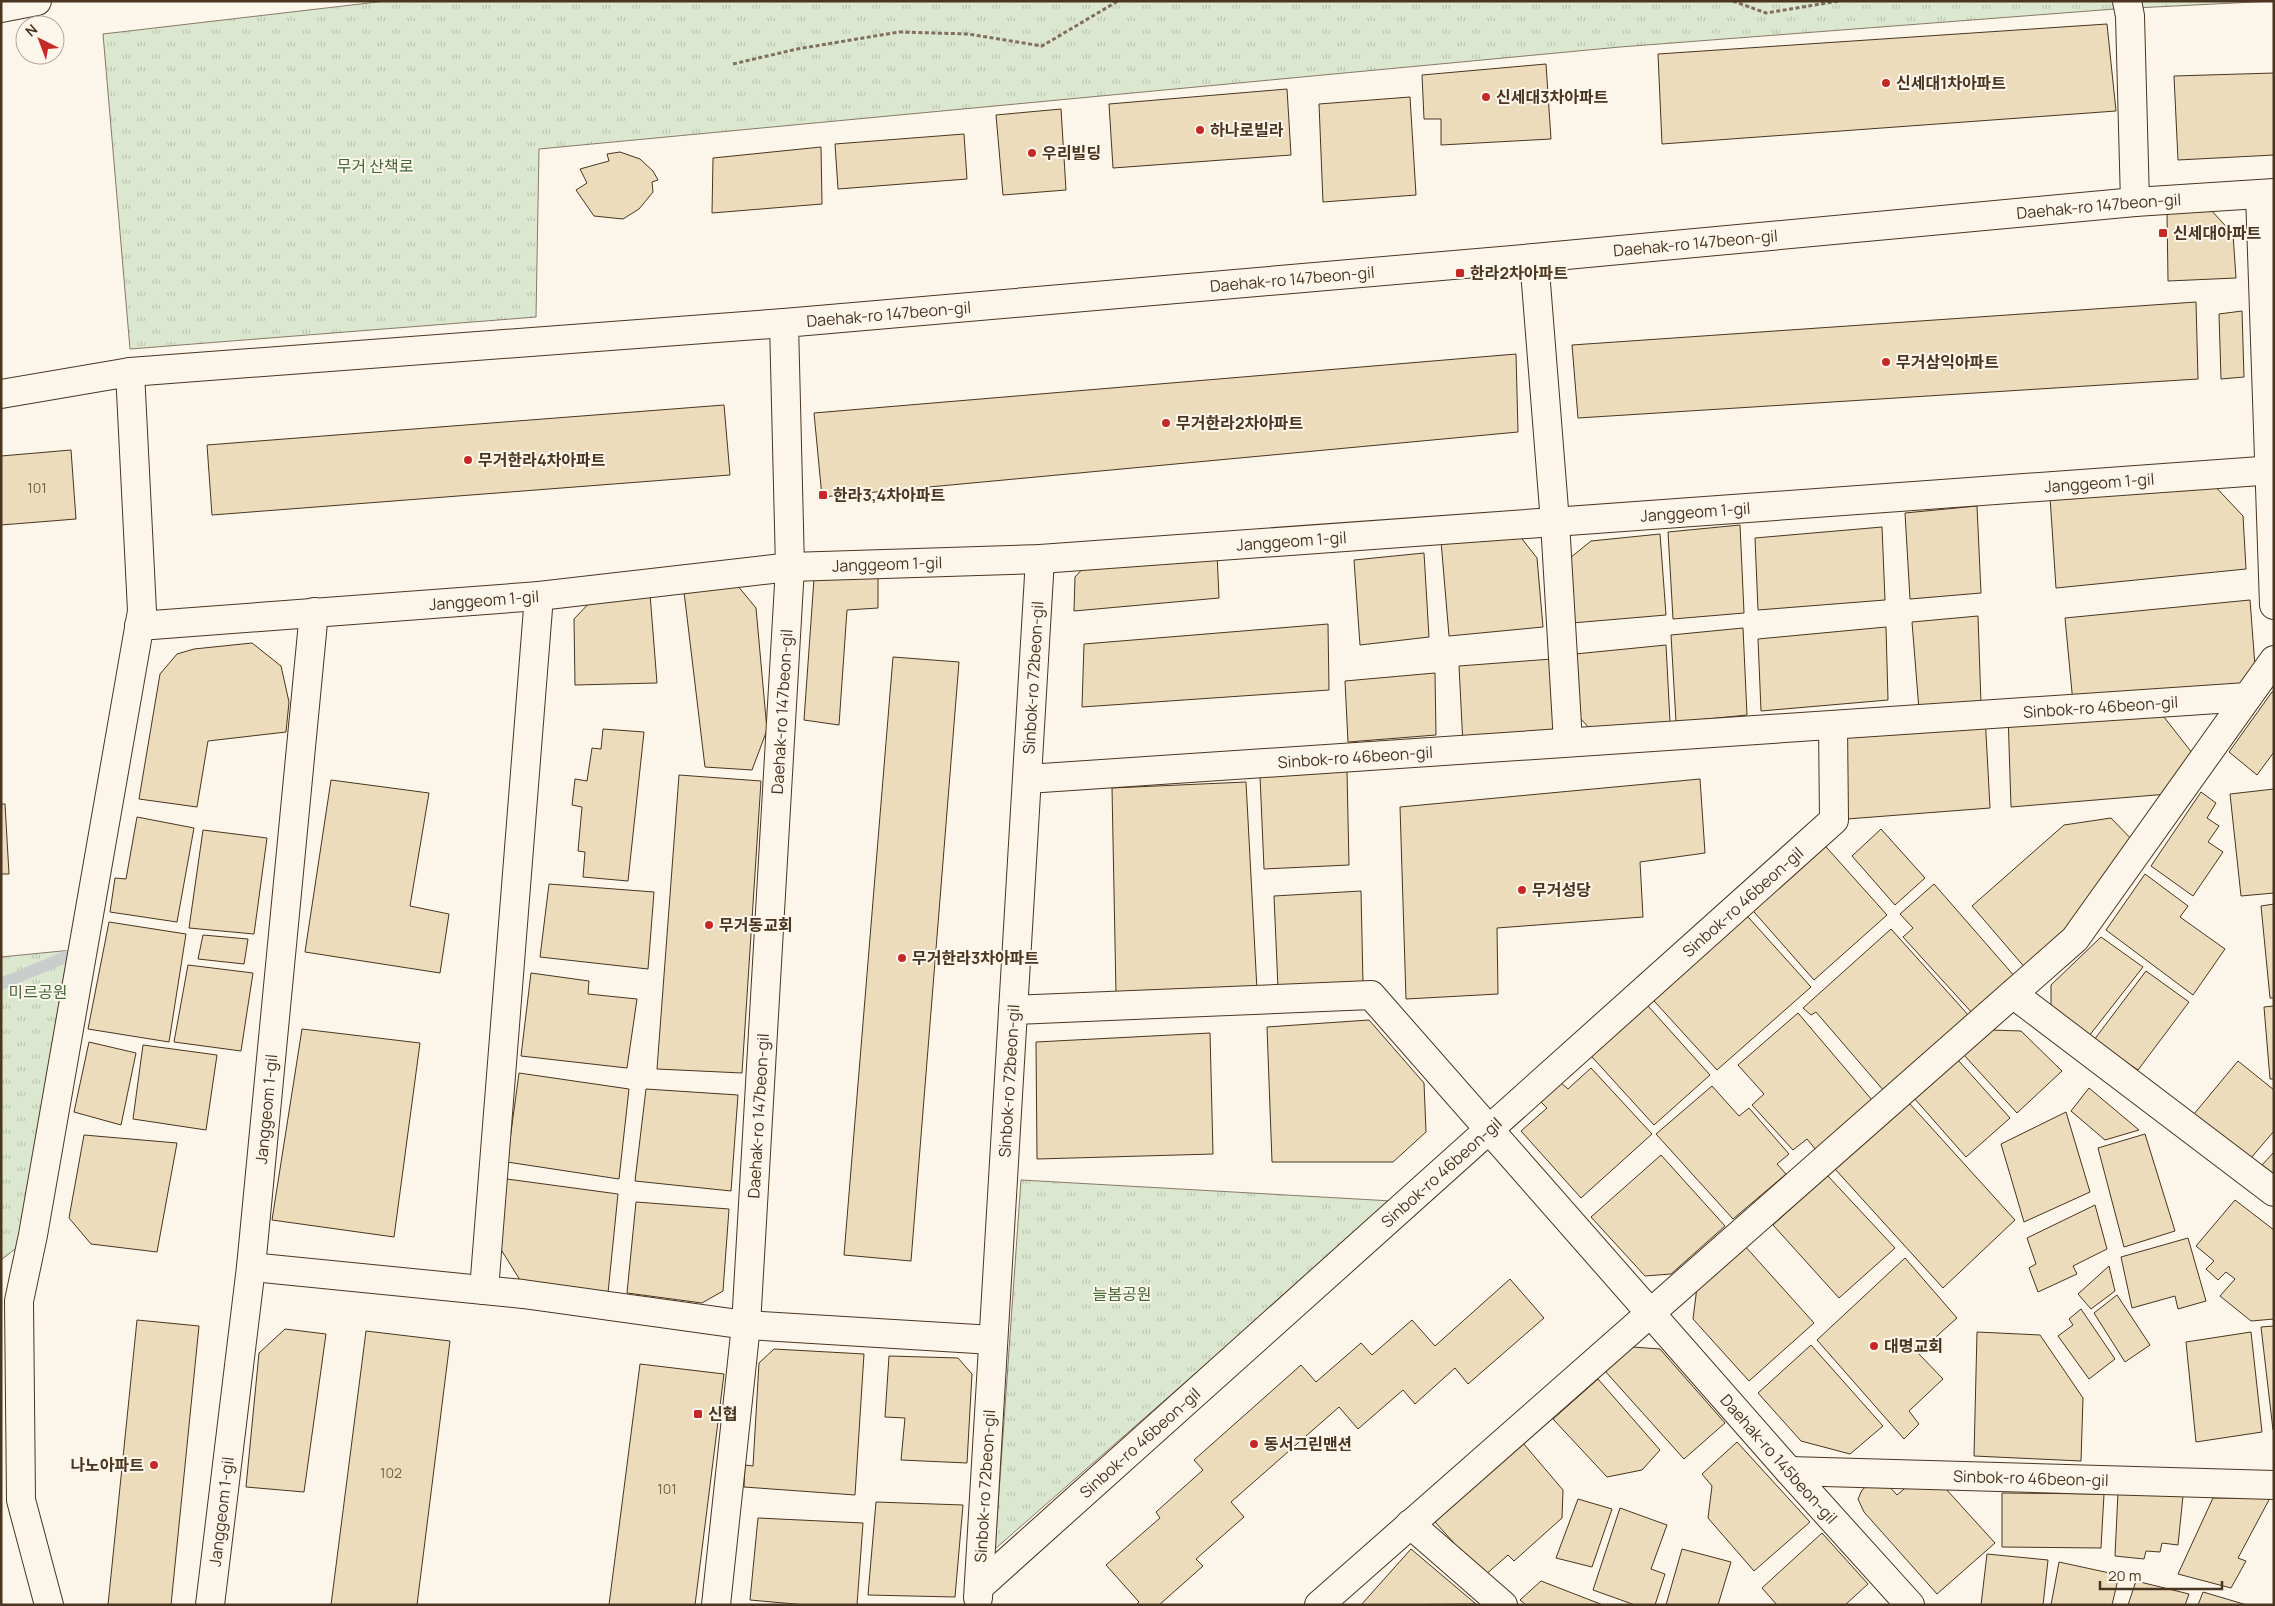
<svg xmlns="http://www.w3.org/2000/svg" width="2275" height="1606" font-family="Manrope,'Noto Sans KR',sans-serif">
  <defs>
    <pattern id="grass-tufts" width="24" height="20" patternUnits="userSpaceOnUse" patternTransform="scale(1.25)"><rect width="24" height="20" fill="#dce7d0"/><path d="M3 7l-1-3M5 7V3M7 7l1-3M15 17l-1-3M17 17v-4M19 17l1-3" fill="none" stroke="#bec7b2"/></pattern>
  </defs>
  <rect width="100%" height="100%" fill="#fbf6e9"/>
  <path fill="url(#grass-tufts)" stroke="#887966" d="M386 1H2274L2115 9 1620 47 539 149 536 317 130 349 103 34Z
    M82 949 33 1235 1 1260V957Z
    M1021 1180 1392 1201 995 1549Z"/>
  <g fill="none" stroke-linecap="round" stroke-linejoin="round">
    <path stroke="#c9cecd" stroke-width="12" d="M1 984 82 950"/>
  </g>
  <path fill="#ecdcbc" stroke="#4a3520" d="M2107 24 2116 111 1662 144 1658 54Z
    M1546 64 1551 139 1441 145V119H1424L1422 75Z
    M2274 73V155L2178 160 2174 76Z
    M1287 89 1291 155 1113 168 1109 104Z
    M1410 97 1416 195 1323 202 1319 104Z
    M1061 109 1066 190 1003 195 996 115Z
    M964 134 967 179 838 189 835 144Z
    M821 147 822 204 712 213 713 158Z
    M620 152 640 159 653 171 658 180 652 182 653 192 639 209 623 219 594 216 576 190 587 183 580 169 609 161 607 154Z
    M2210 209 2233 234 2236 278 2168 281 2167 212Z
    M2196 302 2198 379 1578 418 1572 345Z
    M2242 311 2244 377 2221 379 2219 314Z
    M1516 354 1518 432 822 497 814 413Z
    M724 405 730 475 212 515 207 445Z
    M71 450 76 519 1 525V456Z
    M2210 481 2243 516 2246 569 2056 588 2050 497Z
    M1977 506 1981 593 1910 599 1905 513Z
    M1740 525 1744 613 1673 619 1668 532Z
    M1882 527 1885 600 1758 610 1755 538Z
    M1660 534 1666 615 1572 623 1570 558 1591 541Z
    M1519 535 1537 558 1543 627 1449 636 1441 541Z
    M1217 553 1219 598 1074 611 1075 577 1086 565Z
    M1424 553 1429 637 1360 645 1354 560Z
    M878 577V608L847 610 839 725 804 720 814 579Z
    M737 585 756 608 767 730 752 770 705 767 684 592Z
    M650 594 657 683 575 685 574 619 594 598Z
    M2250 600 2255 666 2236 689 2073 703 2065 618Z
    M1978 616 1981 704 1919 710 1912 622Z
    M1328 624 1329 690 1082 707 1084 644Z
    M1886 627 1888 700 1761 711 1758 639Z
    M1743 628 1747 715 1676 722 1671 635Z
    M252 643 281 666 289 702 286 732 208 741 197 807 139 799 160 674 177 654 194 649Z
    M1666 645 1670 722 1591 730 1570 707 1565 655Z
    M893 657 959 662 911 1261 844 1255Z
    M1552 659 1555 726 1541 739 1463 745 1459 666Z
    M1435 673 1436 735 1348 742 1345 681Z
    M2272 692H2274V752L2257 775 2229 752Z
    M2153 703 2200 763 2180 793 2011 807 2008 713Z
    M1985 715 1990 808 1834 820 1833 725Z
    M603 729 644 732 628 881 583 877 585 852 578 851 582 807 572 805 575 779 587 781 592 748 601 749Z
    M1347 771 1349 865 1264 869 1260 776Z
    M679 775 761 781 742 1073 657 1069Z
    M1700 779 1705 853 1640 862 1643 917 1497 928 1498 994 1406 999 1400 807Z
    M331 780 429 793 410 906 449 914 440 973 305 952Z
    M1246 782 1257 990 1116 994 1112 788Z
    M2274 789V893L2241 896 2230 794Z
    M2201 792 2216 803 2207 818 2219 826 2208 842 2223 852 2193 896 2151 866Z
    M1 804H5L9 874H1Z
    M137 817 194 828 177 922 110 912 115 878 126 879Z
    M2111 818 2140 848 2033 977 1972 906 2064 825Z
    M1881 829 1925 878 1895 905 1852 856Z
    M203 830 267 838 254 934 189 928Z
    M1819 839 1887 915 1814 980 1747 904Z
    M2145 874 2188 906 2180 917 2225 949 2193 995 2106 930Z
    M549 884 654 892 648 969 540 957Z
    M1934 884 2016 978 1974 1015 1903 937 1913 928 1900 914Z
    M1361 891 1363 984 1278 988 1274 896Z
    M2274 904V998H2270L2261 906Z
    M1740 908 1811 987 1717 1070 1645 991Z
    M109 922 186 934 169 1042 88 1029Z
    M1891 929 1970 1017 1884 1091 1816 1012 1811 1015 1803 1008Z
    M203 935 248 939 244 964 198 959Z
    M2101 937 2143 967 2089 1036 2051 1007V985Z
    M188 965 253 973 241 1051 174 1042Z
    M2146 971 2189 1002 2138 1070 2094 1040Z
    M531 973 589 981 588 994 637 999 627 1068 521 1056Z
    M1639 996 1710 1075 1654 1125 1582 1046Z
    M2274 1006V1079H2270L2264 1007Z
    M1798 1013 1872 1100 1816 1150 1807 1139 1793 1150 1752 1105 1764 1094 1738 1065Z
    M1369 1020 1424 1083 1426 1132 1393 1162H1272L1267 1027Z
    M302 1029 420 1043 394 1237 272 1220Z
    M1990 1030 2021 1031 2062 1071 2017 1113 1963 1054Z
    M1210 1033 1213 1154 1037 1159 1036 1042Z
    M89 1042 136 1053 121 1125 74 1112Z
    M143 1045 217 1055 206 1130 133 1119Z
    M1958 1060 2010 1118 1966 1157 1914 1098Z
    M2238 1061 2274 1090V1131L2251 1158 2194 1114Z
    M1591 1068 1652 1134 1581 1198 1521 1131 1547 1108 1540 1101 1560 1082 1568 1089Z
    M519 1073 629 1089 619 1179 507 1162Z
    M1712 1086 1739 1116 1749 1108 1789 1154 1777 1164 1786 1174 1733 1219 1656 1134Z
    M2089 1088 2139 1130 2105 1140 2071 1111Z
    M646 1089 738 1095 731 1191 635 1181Z
    M1909 1103 2015 1220 1943 1288 1835 1169Z
    M2066 1112 2090 1192 2024 1222 2001 1144Z
    M2145 1134 2175 1231 2124 1247 2098 1148Z
    M84 1135 177 1143 157 1252 91 1244 69 1218Z
    M2274 1152V1174L2262 1165Z
    M1661 1155 1725 1226 1671 1274 1645 1276 1591 1217Z
    M1827 1175 1895 1248 1839 1298 1773 1225Z
    M507 1179 618 1194 608 1293 520 1280 497 1243Z
    M2235 1200 2274 1230V1319L2251 1321 2220 1296 2235 1279 2226 1272 2218 1280 2206 1269 2214 1261 2196 1246Z
    M636 1202 729 1209 723 1291 702 1303 627 1293Z
    M2095 1205 2107 1249 2073 1266 2077 1274 2038 1292 2029 1268 2036 1264 2027 1238Z
    M2188 1238 2206 1301 2178 1309 2175 1296 2132 1308 2121 1257Z
    M1744 1245 1814 1323 1749 1381 1693 1319 1697 1287Z
    M1905 1258 1957 1318 1918 1353 1943 1379 1909 1411 1919 1424 1904 1439 1817 1340Z
    M2109 1266 2115 1291 2091 1309 2078 1294Z
    M1510 1279 1544 1318 1468 1384 1455 1368 1415 1404 1403 1390 1358 1429 1339 1407 1231 1502 1244 1517 1196 1559 1203 1566 1159 1605H1136L1139 1602 1106 1565 1160 1518 1156 1512 1203 1470 1194 1460 1301 1365 1316 1382 1361 1343 1372 1355 1412 1320 1435 1346Z
    M2117 1295 2150 1345 2125 1362 2094 1313Z
    M2081 1309 2115 1359 2089 1379 2058 1336 2073 1325 2069 1319Z
    M137 1320 199 1326 171 1605H108Z
    M2274 1326V1430H2273L2261 1327Z
    M285 1329 326 1334 304 1492 246 1487 259 1353Z
    M366 1331 450 1341 417 1605H331Z
    M1977 1332 2040 1335 2083 1398 2081 1461 1974 1456Z
    M2251 1332 2262 1432 2196 1442 2186 1342Z
    M1811 1345 1883 1426 1850 1454 1801 1441 1758 1393Z
    M1632 1347 1660 1349 1725 1423 1684 1459 1605 1371Z
    M774 1349 864 1354 855 1495 744 1487 745 1465 753 1466 759 1363Z
    M889 1356 958 1358 972 1374 967 1463 901 1460 905 1418 885 1417Z
    M640 1364 724 1374 695 1605H609Z
    M1598 1379 1660 1450 1642 1470 1607 1477 1553 1419Z
    M1737 1442 1810 1522 1754 1571 1708 1518 1712 1486 1702 1474Z
    M1523 1443 1563 1490 1562 1518 1514 1561 1508 1555 1484 1576 1435 1522Z
    M1869 1484H1887L1897 1495 1910 1484 1946 1489 1995 1543 1937 1594 1864 1512 1858 1499 1862 1490Z
    M2118 1492 2183 1496 2178 1545 2162 1543 2160 1552 2146 1551 2144 1559 2115 1556Z
    M2002 1493 2104 1494 2101 1548 2002 1547Z
    M2213 1498H2270L2238 1558 2246 1561 2231 1588 2178 1574Z
    M1578 1499 1612 1509 1592 1567 1556 1558Z
    M876 1502 963 1505 955 1597 868 1595Z
    M1620 1508 1667 1525 1651 1569 1665 1574 1655 1605H1635L1593 1590Z
    M758 1518 863 1523 857 1605H806L750 1600Z
    M1822 1533 1868 1584 1845 1605H1777L1762 1588Z
    M1411 1549 1476 1604 1361 1605Z
    M1682 1549 1731 1562 1718 1605H1666Z
    M1987 1554 2048 1560 2043 1605H1981Z
    M2059 1562 2119 1575 2112 1605H2051Z
    M1541 1581 1603 1605H1526L1520 1600Z
    M2136 1581 2189 1594 2185 1605H2128Z
    M2203 1592 2247 1605H2198Z"/>
  <g fill="none" stroke-linecap="round" stroke-linejoin="round">
    <g stroke="#4a3520" stroke-width="30">
      <g id="street">
        <path d="M2127 1 2130 16 2135 202"/>
        <path d="M2260 194 2274 605"/>
        <path d="M1534 258 1555 522 1568 742"/>
        <path d="M1 394 130 372 784 323"/>
        <path id="s1" d="M139 626 539 596 790 567 1040 559 2274 470"/>
        <path id="s2" d="M1027 779 2247 697"/>
        <path d="M2013 994 2274 1192"/>
        <path id="s3" d="M1013 1010 1371 995 1789 1471 1910 1605"/>
        <path d="M251 1267 523 1294 746 1325 993 1340"/>
        <path d="M484 1290 539 596"/>
        <path id="s4" d="M1789 1471 2274 1485"/>
        <path d="M1410 1524 1503 1605"/>
        <path id="s5" d="M979 1587 1834 820 1833 725"/>
        <path id="s6" d="M978 1598 1040 559"/>
        <path d="M49 1605 21 1500 19 1301 33 1235 142 611 130 372"/>
        <path id="s7" d="M210 1605 251 1267 314 612"/>
        <path id="s8" d="M716 1605 746 1325 790 567 784 323 1534 258 2135 202 2274 193"/>
        <path d="M1319 1605 2075 939 2274 660"/>
      </g>
    </g>
    <g stroke="#4a3520" stroke-width="30">
      <path id="highway" d="M1 8 37 1"/>
    </g>
    <path stroke="#7f6f5c" stroke-width="3" stroke-dasharray="4 2.5" stroke-linecap="butt" d="M1733 1 1766 13 1839 1
      M733 64 797 49 899 32 968 34 1042 46 1118 1"/>
    <use href="#street" stroke="#fbf6e9" stroke-width="28"/>
    <use href="#highway" stroke="#fbf6e9" stroke-width="28"/>
  </g>
  <g fill="#c62828" stroke="#fbf6e9" stroke-width="2">
    <circle cx="1886" cy="83" r="5"/>
    <circle cx="1486" cy="97" r="5"/>
    <circle cx="1200" cy="130" r="5"/>
    <circle cx="1032" cy="153" r="5"/>
    <rect x="2158" y="228" width="10" height="10" rx="2.5"/>
    <rect x="1455" y="268" width="10" height="10" rx="2.5"/>
    <circle cx="1886" cy="362" r="5"/>
    <circle cx="1166" cy="423" r="5"/>
    <circle cx="468" cy="460" r="5"/>
    <rect x="818" y="490" width="10" height="10" rx="2.5"/>
    <circle cx="1522" cy="890" r="5"/>
    <circle cx="709" cy="925" r="5"/>
    <circle cx="902" cy="958" r="5"/>
    <circle cx="1874" cy="1346" r="5"/>
    <rect x="693" y="1409" width="10" height="10" rx="2.5"/>
    <circle cx="1254" cy="1444" r="5"/>
    <circle cx="154" cy="1465" r="5"/>
  </g>
  <g text-anchor="middle" stroke-width="4" stroke-linejoin="round" paint-order="stroke">
    <g font-size="14" fill="#725f47">
      <text x="37" y="493">101</text>
      <text x="391" y="1478">102</text>
      <text x="667" y="1494">101</text>
    </g>
    <g font-size="16" font-weight="bold" fill="#4a3520" stroke="#fbf6e9" text-anchor="start">
      <text x="1896" y="89">신세대1차아파트</text>
      <text x="1496" y="103">신세대3차아파트</text>
      <text x="1210" y="136">하나로빌라</text>
      <text x="1042" y="159">우리빌딩</text>
      <text x="2173" y="239">신세대아파트</text>
      <text x="1470" y="279">한라2차아파트</text>
      <text x="1896" y="368">무거삼익아파트</text>
      <text x="1176" y="429">무거한라2차아파트</text>
      <text x="478" y="466">무거한라4차아파트</text>
      <text x="833" y="501">한라3,4차아파트</text>
      <text x="1532" y="896">무거성당</text>
      <text x="719" y="931">무거동교회</text>
      <text x="912" y="964">무거한라3차아파트</text>
      <text x="1884" y="1352">대명교회</text>
      <text x="708" y="1420">신협</text>
      <text x="1264" y="1450">동서그린맨션</text>
      <text x="144" y="1471" text-anchor="end">나노아파트</text>
    </g>
    <g font-size="16" fill="#436837" stroke="#fbf6e9">
      <text x="375" y="172">무거 산책로</text>
      <text x="38" y="998">미르공원</text>
      <text x="1122" y="1300">늘봄공원</text>
    </g>
    <g font-size="16" fill="#4a3520" stroke="#fbf6e9">
      <text dy="6" stroke="none"><textPath href="#s8" startOffset="2605">Daehak-ro 147beon-gil</textPath></text>
      <text dy="6" stroke="none"><textPath href="#s8" startOffset="2200">Daehak-ro 147beon-gil</textPath></text>
      <text dy="6" stroke="none"><textPath href="#s8" startOffset="1795">Daehak-ro 147beon-gil</textPath></text>
      <text dy="6" stroke="none"><textPath href="#s8" startOffset="1390">Daehak-ro 147beon-gil</textPath></text>
      <text dy="6" stroke="none"><textPath href="#s1" startOffset="1966">Janggeom 1-gil</textPath></text>
      <text dy="6" stroke="none"><textPath href="#s1" startOffset="1561">Janggeom 1-gil</textPath></text>
      <text dy="6" stroke="none"><textPath href="#s1" startOffset="1156">Janggeom 1-gil</textPath></text>
      <text dy="6" stroke="none"><textPath href="#s1" startOffset="751">Janggeom 1-gil</textPath></text>
      <text dy="6" stroke="none"><textPath href="#s1" startOffset="346">Janggeom 1-gil</textPath></text>
      <text dy="6" stroke="none"><textPath href="#s6" startOffset="922">Sinbok-ro 72beon-gil</textPath></text>
      <text dy="6" stroke="none"><textPath href="#s2" startOffset="1076">Sinbok-ro 46beon-gil</textPath></text>
      <text dy="6" stroke="none"><textPath href="#s8" startOffset="896">Daehak-ro 147beon-gil</textPath></text>
      <text dy="6" stroke="none"><textPath href="#s2" startOffset="329">Sinbok-ro 46beon-gil</textPath></text>
      <text dy="6" stroke="none"><textPath href="#s5" startOffset="1026">Sinbok-ro 46beon-gil</textPath></text>
      <text dy="6" stroke="none"><textPath href="#s6" startOffset="518">Sinbok-ro 72beon-gil</textPath></text>
      <text dy="6" stroke="none"><textPath href="#s7" startOffset="499">Janggeom 1-gil</textPath></text>
      <text dy="6" stroke="none"><textPath href="#s8" startOffset="491">Daehak-ro 147beon-gil</textPath></text>
      <text dy="6" stroke="none"><textPath href="#s5" startOffset="621">Sinbok-ro 46beon-gil</textPath></text>
      <text dy="6" stroke="none"><textPath href="#s5" startOffset="216">Sinbok-ro 46beon-gil</textPath></text>
      <text dy="6" stroke="none"><textPath href="#s3" startOffset="976">Daehak-ro 145beon-gil</textPath></text>
      <text dy="6" stroke="none"><textPath href="#s4" startOffset="242">Sinbok-ro 46beon-gil</textPath></text>
      <text dy="6" stroke="none"><textPath href="#s6" startOffset="112">Sinbok-ro 72beon-gil</textPath></text>
      <text dy="6" stroke="none"><textPath href="#s7" startOffset="94">Janggeom 1-gil</textPath></text>
    </g>
  </g>
  <rect width="2275" height="1606" fill="none" stroke="#4a3520" stroke-width="5"/>
  <g transform="translate(40 40) rotate(318)"><circle r="24" fill="#fbf6e9" stroke="#b4a999"/>
  <path d="M0-4L9 19L0 12L-9 19Z" fill="#c62828"/>
  <text y="-8" font-size="14" font-weight="bold" text-anchor="middle" fill="#4a3520">N</text>
  </g>
  <path d="M2100 1581v8h122v-8" fill="none" stroke="#4a3520" stroke-width="2.5"/>
  <text x="2108" y="1581" font-size="15" fill="#4a3520" stroke="#fbf6e9" stroke-width="4" paint-order="stroke">20 m</text>
</svg>
